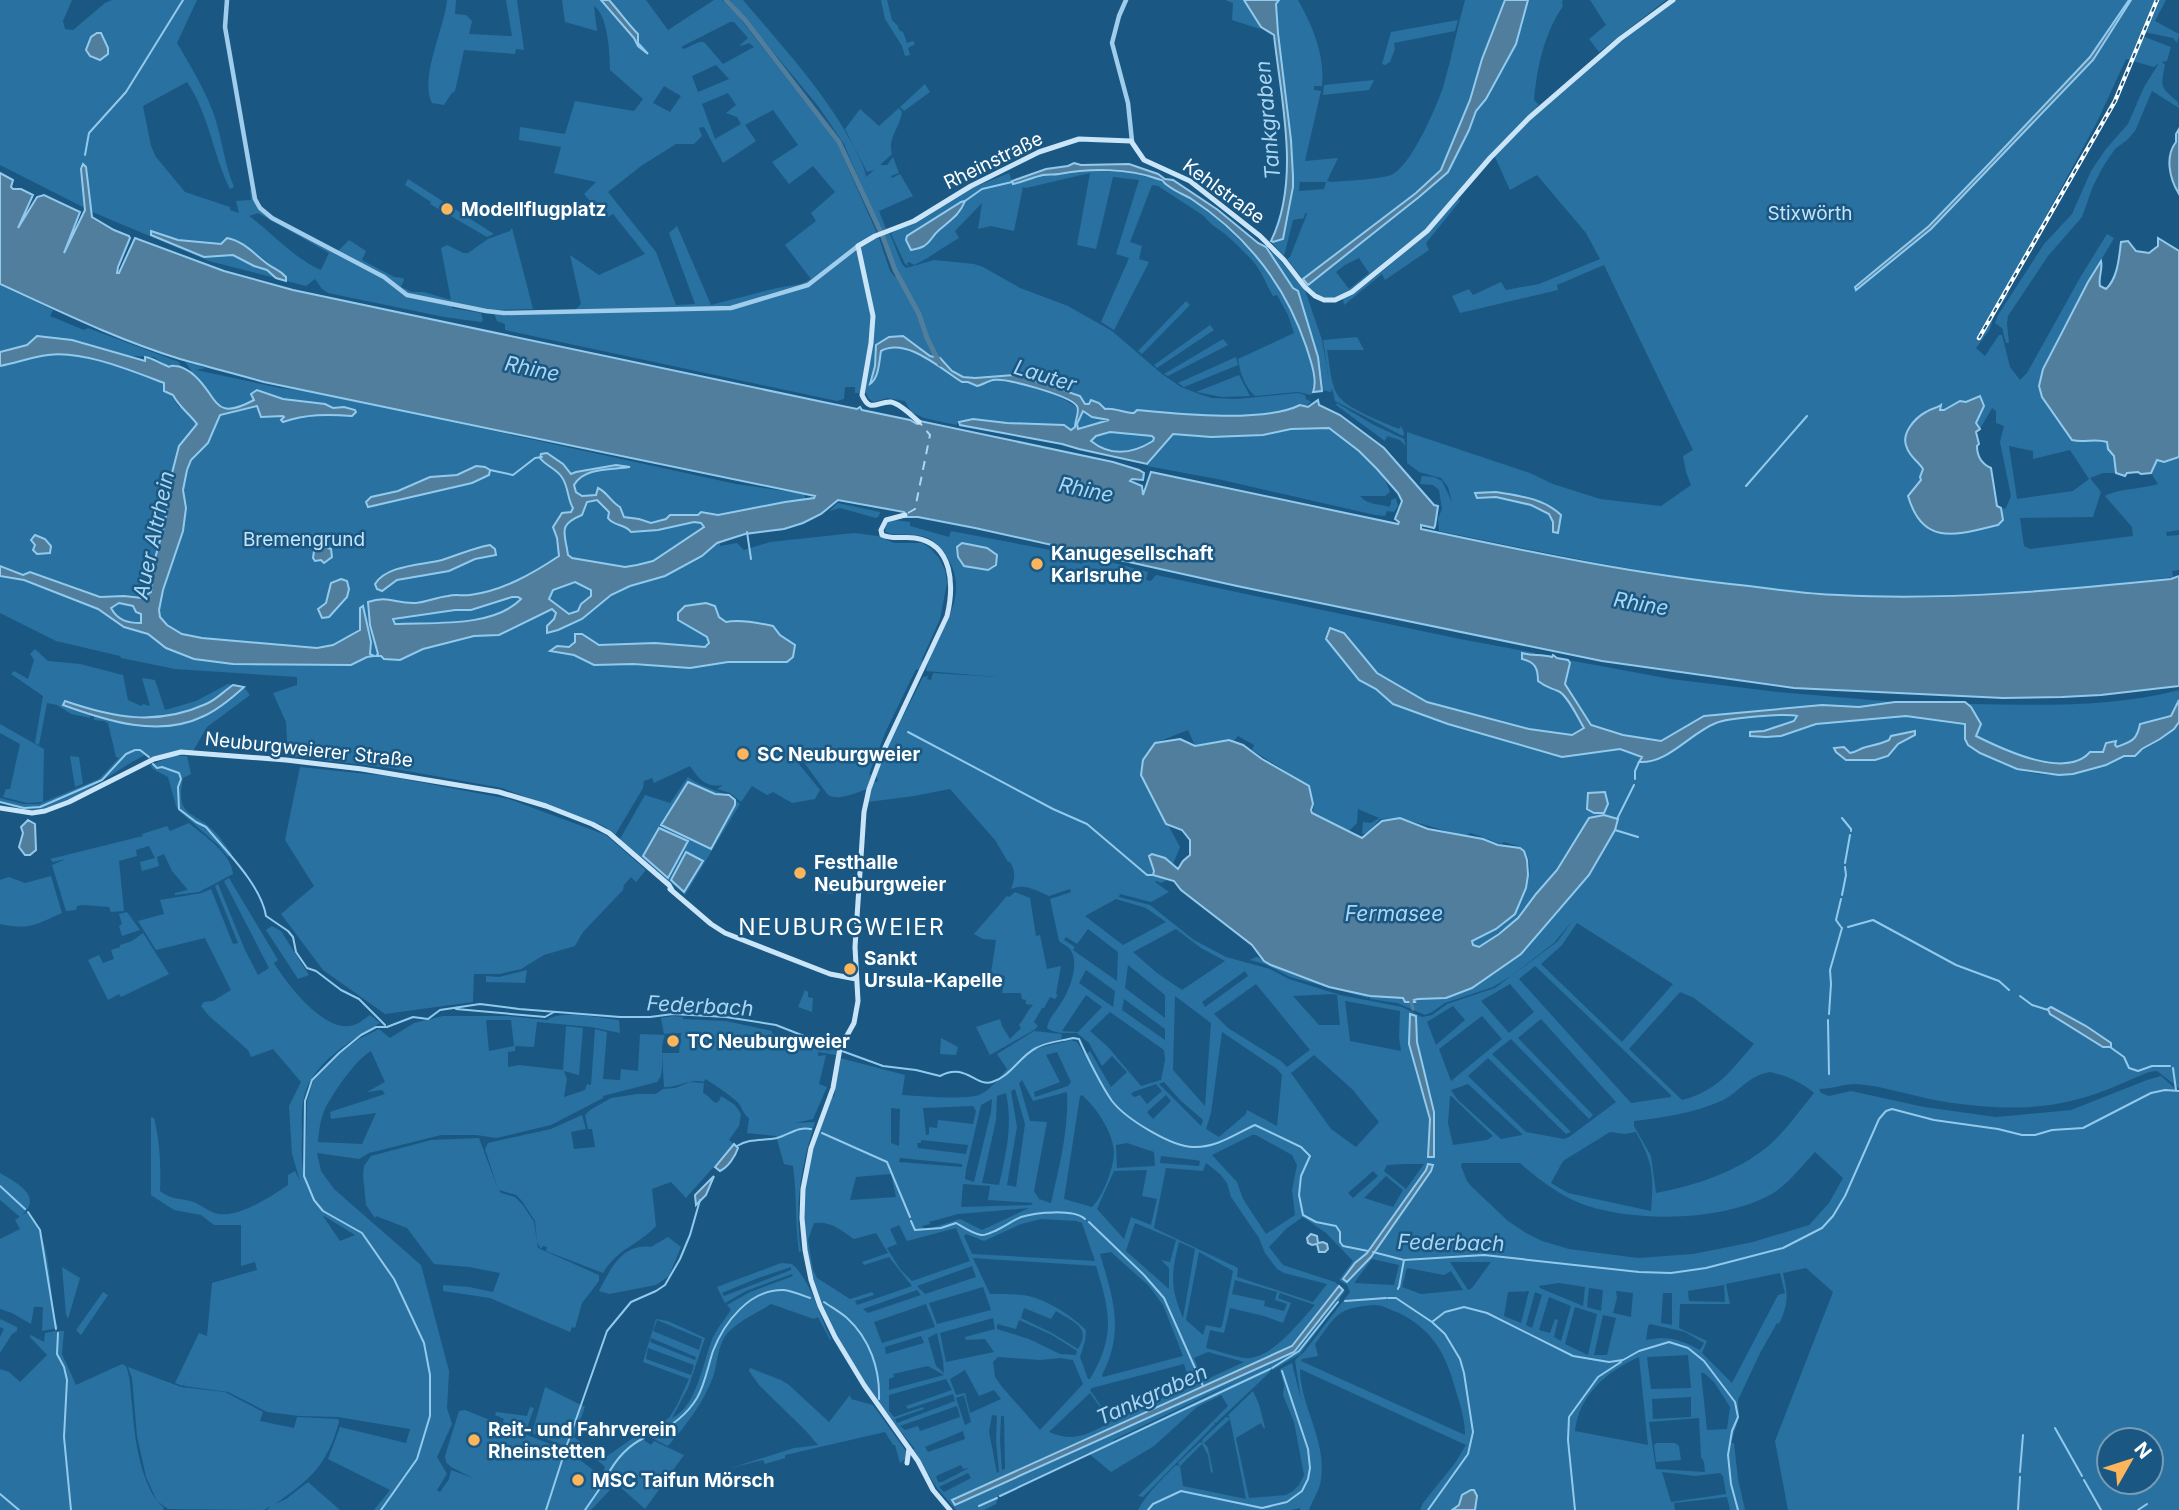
<svg xmlns="http://www.w3.org/2000/svg" width="2179" height="1510" font-family="Inter,sans-serif">
  <rect width="100%" height="100%" fill="#1a5883"/>
  <path fill="#2971a0" fill-rule="evenodd" d="M0 0H72L63 21 65 29 73 30 105 3 112 0H197L177 43C190 65 204 88 213 112 222 137 224 163 234 187L230 189C213 155 209 114 187 82L143 106 151 146 156 157 185 192 230 207V210L239 213 236 201 251 200 250 190 253 189 260 209 380 276 404 294 452 305V308L481 313 483 320 481 322 444 317 328 293 322 289 315 279 306 286 209 261 90 211 86 167 83 164 81 169 85 208 0 165ZM101 33 105 39 95 57 86 48ZM258 213 329 253 321 270C293 258 274 234 249 216ZM151 232 178 240 221 244 226 241 237 240 245 247 263 258 286 280 276 278 267 270 254 266 233 255 204 256Z
    M447 0H456L455 14 466 15 472 21 469 34 512 36 506 0H517L524 50 516 49 515 54 464 50 455 91 451 94 444 105 432 103C419 78 445 27 447 0Z
    M562 0H646L668 30 714 0H722L739 17 837 143 879 238 890 271 895 277 899 276 883 234 889 232 902 264 906 268 934 260 974 264 983 267 1020 288 1068 306 1112 331 1162 374 1181 387 1199 394 1212 398 1237 399 1298 393 1305 395 1306 399 1311 402 1306 406 1301 404C1260 426 1178 411 1132 413 1122 414 1114 408 1105 409L1101 404H1085C1080 398 1057 382 1049 382 1046 382 1042 383 1039 383 1031 382 1026 375 1014 375 998 375 981 380 965 377 953 374 949 363 940 358 935 356 930 356 925 353 902 337 900 327 875 347V366L869 381 873 383 877 374 881 352 883 349 903 348 937 364 951 375 968 382 993 380 1017 384 1053 393 1077 407 1075 427 1071 430 1067 426 1007 423 973 419 958 423 956 425 924 418 911 412 905 401 887 398 874 402 869 399 866 393H855V387H845L844 399 837 401 505 330V324L497 321 494 313 573 312 581 304 570 255 599 275 645 254 613 214 605 219 584 194 596 182 554 173 561 147 519 140 520 127 565 134 575 101 634 111 643 99 610 70C610 54 608 15 594 6L597 31 565 22ZM730 22H734L748 38 740 45 741 46 749 43 754 47 723 64 704 42H699L684 49 681 47ZM716 65 729 79 698 92 692 76ZM664 86 681 96 670 112 653 103ZM728 93 736 105 726 113 737 117 741 124 715 139 702 104ZM773 110 798 145 772 162 789 184 813 166 835 192 811 213 816 221 785 245 811 279 801 284 777 288 711 305 677 226 669 233 695 304 676 305 656 252 608 192 641 166 676 144H694L702 136 699 128 704 127 723 163 756 141 745 125Z
    M730 0H743C782 46 826 93 854 147 858 156 865 167 866 177L874 170 867 172 845 129 860 109 879 126 899 108 902 112C900 128 887 138 892 154L880 165H887L893 157 899 173 891 176 892 178 900 174 913 196 879 211 886 229 881 231 844 144 818 106Z
    M881 0H887L892 20 898 26 899 30 903 32 907 43 913 41 915 44 908 48 910 55 905 56 902 46 885 19Z
    M1225 0H1244C1249 10 1259 18 1260 29L1232 20 1233 3Z
    M1279 0H1298C1313 27 1325 55 1322 86H1314V90L1321 91 1305 161 1338 158 1327 181 1332 182C1345 181 1380 179 1391 175 1411 167 1438 104 1444 84 1452 56 1457 28 1465 0H1505L1482 59 1470 100 1441 170 1416 193 1303 279 1287 259 1290 257 1307 214 1305 213 1304 218 1293 220 1284 256 1272 243 1283 238 1293 187V176L1291 140 1278 33 1276 4ZM1300 181 1301 182H1326L1324 189 1299 191Z
    M1528 0H1562L1563 2H1562L1563 6C1544 34 1537 67 1534 100L1539 105 1536 107 1538 108 1426 230 1349 293 1329 299 1312 293 1314 291 1310 289 1308 285 1419 197 1448 172 1469 130 1476 111 1480 106 1522 27ZM1359 258 1369 273 1349 289 1336 272 1345 265Z
    M1590 0H1666L1599 52 1589 39 1606 25Z
    M1675 0H2166L2155 21 2179 34 2177 43 2173 38 2144 32 2142 36 2171 47 2167 61 2162 62 2165 65C2160 87 2161 88 2178 102L2179 108 2152 91 2135 131 2127 140 2115 149 2104 165 2093 186 2082 217 2048 256 2008 316 2007 324 2009 343H2006L2002 328 1995 323 1998 315 2044 244 2072 214 2091 171 2106 149 2128 124 2144 87 2159 63 2154 67 2126 59 2097 122 2005 291 2008 295 1994 315 1990 329 1976 348 1985 356 1999 335H2002L2010 367 2020 380 2027 373 2081 276 2107 234 2114 238C2100 263 2036 367 2040 389 2043 405 2063 426 2072 439 2084 443 2095 437 2107 442L2109 449 2114 456 2116 473H2103L2090 478 2101 492 2093 517 2020 518 2024 546 2030 549 2133 536 2132 527 2105 496C2116 489 2142 489 2158 484L2151 473 2156 461 2164 462 2179 457V530L2166 532 2167 536 2179 535V570L2172 571 2173 577C2060 591 1945 603 1830 594 1698 585 1569 558 1439 531L1438 518 1442 509 1439 490 1433 485 1420 484 1422 476 1434 477 1442 481 1452 502 1448 487 1441 478 1419 472 1407 463V432L1530 473 1553 484 1600 499 1661 506 1691 485 1686 472 1683 456 1693 450 1604 265 1557 285 1558 290 1460 313 1452 296 1469 289 1473 295 1501 282 1506 290 1539 284 1600 259 1586 233 1537 175 1510 190 1494 155C1550 99 1611 48 1675 0ZM1974 397 1981 413 1976 423 1980 429 1992 408 1996 411V423L2004 426 2000 442 2011 496 2006 508 2002 509 2001 523 1998 525 1949 535 1931 532 1912 509 1923 470 1905 443C1906 424 1925 418 1938 407L1940 410H1943C1951 405 1957 400 1966 402ZM2009 446 2033 451V459L2070 450 2089 479 2073 491 2017 499Z
    M1458 20 1455 31 1394 43 1395 49 1390 62 1385 65 1382 64 1391 32Z
    M1374 80 1369 90 1323 95 1324 85Z
    M925 84 930 92 904 111 900 107Z
    M1103 170 1124 171 1164 181 1167 185C1192 197 1213 215 1232 233 1269 266 1292 301 1307 349 1312 366 1316 379 1311 395L1298 392 1255 396C1245 387 1240 373 1238 359L1294 333 1288 315 1277 295 1273 296C1265 282 1261 269 1250 258 1241 249 1231 238 1221 231 1214 226 1209 223 1204 216L1158 186 1152 185 1130 242 1142 246 1139 259 1149 262 1114 330 1101 322 1129 258 1116 254 1139 180 1113 177 1096 249 1077 245 1090 173 1026 188 1023 187 1014 231 991 226 978 229 982 203 955 231 959 238C944 246 930 258 914 265L909 262 907 263 909 266 905 264 892 236 891 233 972 188 1009 173 1013 184 1045 174ZM961 202 964 206 953 220 936 232 941 215Z
    M408 179 494 234 487 237 430 204 431 202 405 185Z
    M1458 198 1460 201 1426 243 1429 250 1385 280 1382 274 1344 305 1343 299C1387 274 1423 233 1458 198Z
    M512 228 533 309 490 310 407 293 338 251 349 240 366 251 362 260 394 277 403 278 404 280 401 287 412 292H424L451 300 441 248 447 245 463 253H468L488 239 510 231Z
    M1272 251 1305 290 1322 340 1329 380 1323 340 1357 337 1364 350H1327C1330 364 1330 387 1340 398 1349 409 1384 423 1399 429L1401 426 1404 433 1403 436 1335 401 1332 388 1331 392 1322 390 1318 357 1298 291 1293 288 1269 253Z
    M0 285 53 310 50 316 84 330 88 328 179 362 181 367 165 365 154 357 126 356 72 340 37 336 27 345 0 352Z
    M1186 301 1190 305 1142 354 1138 351Z
    M1210 325 1214 330 1157 368 1154 365Z
    M1223 339 1228 345 1168 376 1164 374Z
    M49 354 78 356 113 365 164 383 178 406 185 409 194 419 192 372 185 362 206 368 196 370 280 388 315 392 736 484 805 494V500L767 505 721 538 720 546 737 543 744 550 770 542 854 533 878 536 894 543H922L930 548 939 558 945 570 947 583 940 619 922 659 923 663 919 670 916 669 886 731 869 774 871 775 867 789C855 793 839 801 828 795L794 749 790 753 820 790 815 799 792 803 773 792 767 795 752 786 741 802 730 793 717 789 723 785C705 788 699 779 690 766L654 783 652 778 644 781 643 788 615 835 604 826 502 788 390 768 288 756 286 722 273 693 297 685V677L175 669 121 658 120 656 56 641 0 613V576L24 580 98 609 100 597 30 572 23 575 0 566V366ZM719 617 726 622C734 621 754 621 761 624 770 627 778 635 787 638L776 663 728 662 690 668 614 664 550 650 557 646 568 647 575 642 588 639 599 645 655 643 705 647 709 643 707 637 678 620Z
    M1236 357 1238 365 1184 387 1178 383Z
    M1239 375 1250 396 1222 397 1196 392Z
    M1337 403 1372 424 1404 439 1406 446 1400 440 1387 436 1385 441 1336 405Z
    M1083 411 1092 417 1109 420 1077 428Z
    M1329 428C1351 446 1382 464 1390 492L1385 496H1360C1369 506 1378 503 1389 507L1391 504V500L1396 498 1398 506 1394 512 1387 511 1385 516 1375 515 1222 480 1147 466 1173 434 1263 435 1291 429Z
    M1110 432 1152 436 1154 438 1153 441C1132 454 1111 457 1090 442L1096 436Z
    M838 503 880 512 879 516 876 518 840 508 829 511Z
    M894 520 910 522V526L949 537 951 531 1056 551 1052 558 1082 564 1084 556 1092 557 1148 572 1146 580 1151 581 1156 575 1460 639 1536 653 1530 656 1538 673 1564 695 1584 729 1572 735 1529 729 1427 702 1377 673 1344 633 1359 680 1376 689 1393 704 1448 724 1562 757 1620 749 1642 757 1640 761C1666 765 1693 732 1716 722 1729 717 1782 714 1797 715L1794 721 1764 731 1750 732V736L1766 737 1781 736 1816 724 1906 716 1965 724V739C1982 749 2000 762 2018 769 2054 782 2092 772 2124 756 2139 757 2169 734 2179 722V1088L2157 1071 2149 1072C2129 1080 2109 1090 2089 1096 2038 1112 1992 1109 1940 1101 1912 1096 1884 1086 1856 1084 1844 1084 1831 1089 1819 1089L1821 1093 1829 1096 1851 1091 1924 1107 1996 1117 2071 1110 2147 1080 2161 1076 2179 1092V1510H1788L1775 1441 1833 1292 1806 1268 1783 1273C1788 1296 1789 1302 1779 1324L1777 1323 1760 1353 1738 1400 1739 1417 1731 1443H1734L1738 1479 1745 1510H1730L1727 1497 1674 1503 1675 1510H1420L1423 1503 1455 1463 1466 1445 1300 1369C1300 1406 1327 1440 1321 1479 1320 1490 1313 1499 1309 1510H1300V1508L1291 1510H1138C1148 1492 1162 1479 1176 1465L1179 1466 1178 1463 1200 1442 1203 1443 1202 1440 1226 1417 1230 1418 1228 1415 1253 1391 1259 1404 1265 1428 1264 1429 1261 1423 1236 1438 1249 1498 1286 1495 1293 1491 1299 1485 1304 1475 1294 1422 1283 1395 1284 1385 1280 1369 1292 1363 1301 1400 1295 1360 1304 1352 1350 1292 1347 1285 1339 1280 1353 1261 1326 1233 1303 1217 1287 1228 1269 1247 1283 1265 1335 1282 1345 1291 1340 1298V1300L1300 1354 1273 1370H1269L1270 1372 1216 1423 1214 1422 1215 1424 1143 1497 1138 1496 1228 1406 1221 1395 1197 1407 1154 1446 1111 1472 1088 1453 998 1497 996 1504 984 1510H956L937 1488 912 1449H915L896 1426 858 1373 838 1340 822 1306 811 1274 807 1257 803 1201 808 1168 818 1132 832 1096 834 1097 840 1058 905 1075 902 1095C919 1096 964 1100 979 1095 989 1091 1000 1077 1007 1069L997 1054 1034 1031 1062 1034 1061 1039 1039 1045 1038 1048 1071 1040 1077 1042 1085 1055 1090 1051 1111 1087 1127 1072 1112 1056 1102 1066 1089 1043 1077 1033C1067 1033 1055 1034 1047 1028 1049 1017 1056 1012 1061 1003 1070 990 1081 961 1069 948 1068 947 1060 942 1059 941L1050 899 1071 892 1070 889 1049 896C1037 891 1025 883 1011 889 1015 878 1016 872 1010 862H1008L995 840 950 789 914 796 868 802 873 783 878 781 876 775 886 750 923 677 928 676 927 679 931 680 933 673 996 677 926 671C933 634 974 600 947 557 942 549 936 542 928 538 914 532 898 537 885 532L886 523ZM962 543 997 555 996 565 991 569H982ZM1188 730 1195 746 1229 740 1233 742 1238 736 1254 745 1252 750 1309 786 1314 804 1313 813 1349 831 1357 823 1358 809 1379 818 1371 823 1363 822 1362 834H1363L1369 832 1380 819 1400 818 1464 836 1471 833 1501 844 1504 842 1521 847C1536 863 1529 882 1521 899 1519 903 1517 910 1514 914 1504 927 1486 934 1472 941L1473 945 1479 947 1518 918 1536 894 1557 870 1570 847 1615 830 1589 875 1521 954 1493 975 1446 998 1418 999 1414 1002H1405L1403 998 1370 996V999L1397 1003 1425 1015 1432 1012 1445 1003 1493 987 1511 976 1554 943 1573 920 1557 942 1495 988 1447 1004 1432 1015 1422 1017 1402 1007 1340 995 1289 979 1270 969 1226 957 1194 940 1150 905 1119 897 1120 894 1151 902 1169 892 1155 882 1156 881 1161 883 1167 880 1153 875 1154 871 1149 856 1165 858 1173 864 1180 847 1141 775 1143 760 1155 743ZM1906 733 1915 735 1876 760H1846L1850 753C1857 752 1860 748 1866 747 1875 745 1881 744 1889 740L1891 736ZM1116 899 1146 908 1166 922 1123 945 1085 916ZM1577 923 1673 984 1622 1042 1541 964 1562 945ZM1088 929 1118 952 1117 981 1073 950 1075 947 1064 940 1066 937 1077 944ZM1176 929 1201 948 1225 961 1182 990 1157 973 1133 952ZM1128 965 1165 995V1018L1125 988ZM1535 966 1671 1095V1097L1631 1103 1519 979ZM1086 970 1115 991 1113 1007 1079 983ZM1245 971 1248 976 1205 1007 1202 1002ZM1256 984 1310 1050 1287 1067 1281 1061 1228 1028 1214 1014ZM1510 984 1534 1012 1509 1033 1481 1001ZM1680 992 1694 998 1754 1044C1731 1070 1718 1091 1682 1100L1629 1049ZM1332 994 1337 995 1340 1025H1319L1293 996ZM1086 995 1102 1007 1078 1032 1062 1031ZM1175 996 1211 1023 1205 1106 1173 1070ZM1124 999 1165 1029V1040L1122 1010ZM1345 1001 1400 1011 1399 1037 1401 1051 1350 1041ZM1453 1006 1465 1020 1436 1045 1427 1022ZM1110 1012 1164 1050 1165 1060 1161 1080 1141 1086 1108 1047 1090 1031ZM1410 1015 1416 1017 1417 1042 1434 1112 1429 1157 1430 1119 1409 1044ZM1482 1016 1502 1039 1451 1081 1439 1049ZM1541 1019 1616 1102 1569 1137 1564 1139 1526 1132 1468 1076 1488 1058 1566 1134 1571 1132 1492 1054 1511 1039 1589 1119 1593 1115 1518 1038ZM1222 1032 1277 1069 1282 1075 1277 1126 1247 1110 1246 1114 1219 1137 1206 1129 1211 1113ZM1057 1052 1071 1082 1068 1086 1035 1097 1034 1092 1060 1082 1046 1055ZM1314 1055 1352 1089 1379 1122 1356 1147 1331 1129 1291 1073ZM1770 1072C1787 1076 1801 1082 1814 1093 1799 1111 1785 1132 1767 1147 1737 1172 1694 1186 1656 1193L1651 1156 1634 1126V1121C1662 1118 1693 1113 1719 1102 1739 1094 1746 1076 1770 1072ZM1022 1080 1033 1101 1067 1092C1069 1130 1059 1167 1051 1203L1039 1199 1034 1191 1047 1122 1030 1121 1019 1083ZM1164 1082 1180 1100 1203 1120 1201 1126 1159 1084ZM1156 1084 1162 1091 1147 1104 1140 1095 1134 1097 1131 1094 1133 1092ZM1468 1084 1522 1134V1135L1501 1139 1458 1100 1451 1090ZM1015 1089 1025 1124 1016 1187 1007 1185 1017 1127 1011 1091ZM1006 1093C1013 1125 1006 1154 999 1185L982 1183 996 1120 997 1096ZM1082 1095C1096 1107 1113 1132 1114 1152 1114 1161 1111 1170 1108 1179 1104 1189 1099 1200 1092 1207L1064 1199 1080 1096ZM1166 1095 1171 1101 1153 1119 1147 1112ZM1450 1096H1451L1493 1136 1487 1140 1453 1145 1448 1123ZM992 1099 991 1112 974 1182 965 1179 966 1170 981 1105ZM973 1106 976 1111 973 1124 938 1120 937 1128 929 1127V1134L926 1135 923 1108ZM891 1108 900 1109 899 1146 891 1143ZM1610 1132 1624 1134 1636 1132C1653 1163 1654 1175 1651 1211L1568 1193 1551 1183 1563 1161ZM1252 1135H1256L1292 1155 1297 1165 1292 1190 1295 1215 1266 1234 1243 1199 1237 1182 1212 1155ZM921 1140 968 1145 966 1154 918 1148 917 1143H921ZM1127 1143 1154 1152 1155 1166 1117 1168 1116 1145ZM1815 1152 1843 1178 1829 1203 1809 1225 1753 1242 1693 1254 1638 1258 1569 1249 1542 1241 1526 1233 1508 1221 1472 1187 1467 1181 1461 1166 1462 1163H1520C1539 1180 1564 1199 1588 1206 1639 1222 1720 1221 1768 1196 1786 1187 1801 1167 1815 1152ZM1161 1156 1195 1160 1200 1161 1199 1166 1160 1163ZM900 1158 962 1164V1167L899 1162ZM1206 1163 1220 1174 1227 1183 1231 1197 1259 1238 1265 1253 1277 1269 1284 1273 1327 1284 1313 1302 1237 1277 1238 1268 1154 1228 1166 1168 1203 1171ZM1405 1164H1424L1406 1189 1384 1171 1387 1165ZM1428 1164 1433 1165 1431 1172 1371 1257 1347 1282 1343 1279 1355 1263 1367 1253 1426 1170ZM1147 1170 1142 1196 1157 1199 1151 1225 1131 1217 1124 1239 1097 1209 1114 1171ZM1373 1171 1378 1176 1353 1198 1348 1193ZM891 1174 896 1197 850 1200 856 1177ZM1386 1176 1403 1190 1393 1207 1364 1198ZM963 1184 990 1186 988 1200 1033 1203 1031 1205 961 1207ZM1029 1208 982 1230 960 1219 925 1230 922 1226 930 1224 929 1222 958 1214ZM1041 1219 1076 1221 1082 1223 1095 1261 972 1254 964 1236 966 1234 984 1241 1021 1224ZM814 1223C832 1221 840 1230 854 1239L876 1233 888 1253 862 1262 864 1265 889 1257 912 1286 857 1305 855 1301 874 1295 872 1292 850 1299 817 1278 813 1270 808 1240ZM1135 1223 1176 1240 1170 1262 1161 1260 1169 1268V1289L1126 1251ZM899 1225 907 1241 956 1228 970 1261 912 1281 900 1269 887 1248 897 1244 890 1229ZM1179 1242 1195 1249 1183 1318C1170 1287 1171 1275 1179 1242ZM1111 1252 1149 1286 1163 1305 1183 1356 1103 1377 1102 1375C1125 1331 1113 1298 1100 1254ZM1199 1252 1233 1271 1222 1326 1220 1328 1206 1325 1203 1335 1186 1320ZM973 1258 1096 1266C1110 1312 1116 1335 1090 1379H1088L1080 1357 1085 1341 1086 1330C1071 1315 1045 1298 1023 1295 1012 1294 1001 1294 990 1294ZM1372 1259 1399 1265 1394 1285 1354 1283ZM1450 1262H1491L1472 1288 1468 1290ZM972 1266 976 1277 925 1294 917 1286ZM1407 1268 1444 1275 1451 1271 1463 1290 1421 1294 1402 1287ZM1780 1273 1785 1293 1778 1295 1732 1383 1702 1353 1707 1341 1679 1328 1680 1304H1730L1726 1284ZM1235 1280 1277 1292 1275 1300 1287 1304 1284 1311 1264 1306 1265 1301 1232 1294ZM1559 1283 1585 1287 1583 1306 1540 1288 1539 1286ZM1724 1285 1725 1302 1689 1301 1688 1291ZM983 1287 991 1310 937 1324 929 1303ZM1339 1287 1343 1289 1294 1352 955 1505 952 1501 1292 1346ZM1589 1288 1603 1290 1601 1311 1587 1307ZM917 1290 921 1295 868 1313 863 1309ZM1529 1291 1521 1323 1504 1316 1508 1292ZM1616 1291 1633 1293 1631 1317 1613 1313 1617 1298ZM1535 1292 1542 1295 1532 1328 1526 1325ZM1280 1293 1315 1305C1299 1322 1271 1361 1244 1358 1232 1356 1218 1351 1206 1348L1210 1330 1224 1333 1230 1308 1264 1316 1283 1323 1291 1303 1278 1298ZM1663 1293H1672V1325L1661 1323ZM1549 1297 1571 1306 1561 1341 1554 1337 1558 1320 1555 1319 1550 1333 1539 1330ZM926 1304 935 1327 882 1343 874 1322ZM1374 1305C1383 1305 1390 1310 1399 1313 1432 1329 1446 1354 1455 1388 1460 1404 1465 1419 1465 1435L1301 1361 1302 1359 1318 1356 1315 1344C1337 1315 1336 1308 1374 1305ZM1575 1307 1597 1314 1588 1355 1565 1344ZM1024 1308 1051 1319 1056 1311C1073 1322 1092 1327 1078 1349L1052 1333 1021 1318ZM1603 1315 1616 1318 1607 1355H1594ZM993 1318 995 1329 965 1337 966 1340 985 1339 994 1352 946 1362 940 1333ZM1019 1320 1052 1335 1077 1351 1076 1355 1060 1354 1029 1339 997 1329V1324L1016 1329ZM1650 1324 1685 1332 1704 1343 1700 1350C1679 1339 1668 1336 1646 1340L1648 1326ZM937 1333 943 1360 944 1373 936 1366 928 1338ZM921 1336 924 1343 886 1354 885 1347ZM1208 1352 1244 1362 1203 1381 1194 1358ZM1688 1355 1691 1388 1651 1389 1647 1357ZM998 1357 1040 1360 1060 1358 1073 1360 1083 1384 1040 1430 1002 1387 995 1377 993 1362ZM1639 1357 1648 1445 1575 1431C1579 1395 1607 1371 1639 1357ZM1184 1364 1191 1387 1152 1402 1112 1422 1090 1390 1092 1388ZM928 1366 944 1375 889 1390V1379L894 1377 893 1374ZM965 1370 979 1396 994 1390 1001 1399 970 1413 965 1393 956 1395 950 1379ZM1701 1373H1704L1714 1382 1730 1407 1727 1429 1707 1430ZM946 1379 952 1390 906 1406 908 1409 953 1394 955 1401 897 1423 895 1419 924 1409 923 1407 894 1417 889 1411V1395ZM1238 1381 1114 1442 1113 1440 1220 1389ZM1090 1393 1111 1422C1088 1434 1074 1443 1049 1432ZM964 1395 971 1422 965 1425 956 1398ZM1691 1397V1417L1653 1419 1652 1399ZM957 1406 960 1417 920 1431 918 1426 905 1430 900 1426ZM992 1415 997 1416 996 1441 999 1472 997 1473 989 1432ZM1001 1416H1004L1005 1469 1002 1470 1000 1440ZM1699 1418 1701 1457 1704 1462 1705 1472 1656 1469 1649 1422ZM1230 1419 1246 1499 1183 1486 1180 1466 1202 1444 1208 1455 1211 1473 1213 1472 1208 1448 1204 1443ZM963 1431 965 1439 928 1452 925 1447ZM2109 1440H2151V1482H2109ZM961 1465 963 1469 969 1468 942 1482H938L936 1476ZM1662 1472 1695 1476 1720 1473 1723 1476 1726 1494 1671 1502ZM968 1473 971 1478 944 1492 939 1487Z
    M35 649 48 661 80 664 123 675 128 700 141 706 143 704 150 706 142 678 155 680 165 710 196 701 228 684 233 685 208 703 170 716 139 719 91 710 65 702 63 705 90 715V718L71 714 57 705 47 703 39 745 35 743 43 696 11 674 14 671 28 679 34 660 30 654Z
    M1568 660 1671 679 1778 692 1895 702 1859 707 1822 705 1787 707 1704 716 1661 741 1623 735 1591 725 1565 684 1570 663Z
    M244 687 250 695 207 727 193 751 149 760 145 755C112 771 66 812 27 810 18 809 8 805 0 803V798L23 804H39L99 779 119 758 116 757 108 723 104 721 94 720V716L136 726 229 701Z
    M2179 690V700L2171 716 2152 722H2142L2134 740C2127 741 2122 747 2116 746L2114 743 2104 746 2103 752H2090C2066 780 2002 749 1976 736V719L1969 704C2038 705 2111 708 2179 690Z
    M0 724 44 749 43 802 27 803 3 797 6 789H10L20 744 0 733Z
    M70 756 79 757 83 784 75 787Z
    M174 756H187L191 774 183 778C175 818 192 809 214 831 221 838 226 847 232 854L228 857 218 845 179 811 176 806 168 777 153 769 150 765Z
    M300 767 387 776 509 799 606 835 646 870 636 882 631 877 624 885 623 890 583 932 575 946 544 955 521 969 500 974H474L473 1002 385 1014 323 970 281 914 314 886 285 840Z
    M688 777C704 790 725 790 740 804L685 895 620 839 645 795 670 803Z
    M189 823C203 835 232 854 233 874L199 892 175 895V893L188 890 172 871 164 854 157 857 159 866 142 871 140 862 155 858 149 846 136 850 137 856 119 861 124 911 111 912 109 907 82 905 77 906 76 910 66 911 52 865 66 859 53 862 50 859 143 836 142 834 167 826 170 831Z
    M51 876 62 913C34 925 32 930 0 924V880L9 877 25 883Z
    M814 877 832 879 831 886 834 887 833 894 812 892Z
    M229 878 278 960 274 963C287 984 322 1030 350 1026 358 1025 364 1019 370 1015L380 1023C353 1039 311 1064 304 1097 301 1109 302 1123 302 1136 301 1161 302 1177 313 1199L305 1176 307 1102 311 1087 314 1079 341 1052 359 1039 379 1029 390 1038 414 1023 443 1016H508L547 1020C561 1009 601 1018 619 1020L620 1033 591 1027 537 1022 534 1047 515 1046V1051L508 1052V1067L519 1065 563 1070 566 1026 583 1028 579 1075 564 1071 567 1079 564 1097 585 1090 587 1084 591 1085 595 1029 607 1032 603 1079 620 1080 621 1069 638 1071 640 1034 665 1035C658 1051 667 1072 657 1082L603 1096V1098L551 1125 497 1138 476 1135H441L369 1153 359 1159 317 1153 321 1171 334 1189 421 1265 449 1371 447 1408 452 1424 437 1457 447 1474 437 1490 440 1492 449 1479 451 1470 473 1478 451 1467 446 1462 445 1456 459 1411 465 1410 570 1452 603 1478 602 1481 610 1490 591 1510H374L390 1490 328 1459 340 1427 406 1443 410 1429 338 1417 299 1416 267 1412 228 1392 184 1386 185 1382 183 1386 175 1383 199 1333 207 1336 212 1283 257 1270 255 1262 241 1266V1225H214L201 1215 174 1210 151 1195V1117L154 1118C160 1142 161 1166 160 1191 170 1199 178 1198 190 1201 200 1203 209 1213 219 1214 240 1217 272 1196 288 1185V1175L295 1171 300 1181 292 1154 289 1106 301 1082 273 1049 251 1057 248 1050 208 1015 201 1006 204 1002 213 1001 231 990 205 938 156 950 138 921 164 914 160 900 202 893 211 889 233 944 238 943 215 886 218 884 245 950 258 975 269 968 224 881ZM511 1020 514 1046 489 1051 486 1020ZM371 1051 385 1082 367 1092 382 1090 385 1094 330 1112 331 1119 376 1113 362 1144 318 1142C319 1131 320 1120 325 1109 333 1093 356 1059 371 1051ZM323 1216H324L355 1235 340 1241Z
    M1015 892 1030 898 1036 936 1040 935 1047 969 1061 966 1056 994 1058 995 1055 999 1050 997 1044 1008H1042L1034 1022 1038 1026 1034 1030 990 1055 976 1027 1000 1019 1002 1026 1010 1039 1021 1028 1019 1025C1025 1018 1027 1011 1033 1005L1026 1004V1000L1022 999 1021 993H1002L1005 976 991 973 996 940 983 939 974 934 1007 896 1009 897Z
    M127 912 140 930 122 936 119 926 122 924 119 914Z
    M272 926 281 931 309 975 298 979 266 930Z
    M143 933 169 974 121 997 119 994 108 1000 88 960 99 955 103 963 114 959 111 950 120 947V945L132 941Z
    M1256 957C1262 958 1265 962 1270 965 1282 971 1295 975 1308 980 1327 986 1350 987 1368 996V998L1290 977 1265 964 1250 960Z
    M527 970 525 983 486 982V976L499 977Z
    M805 990 808 992V997L813 998 812 1012 798 1007Z
    M673 1016 683 1017V1019L726 1021 772 1031V1034L837 1050 836 1055 818 1052V1056L826 1055 819 1084 827 1087 813 1119 795 1123 815 1122C801 1167 794 1205 801 1251L799 1252C795 1223 797 1195 793 1166L784 1164 776 1136 747 1133 749 1118C743 1114 743 1109 739 1104 736 1099 711 1082 705 1079L704 1082C689 1078 679 1088 664 1087L662 1053H679L681 1033 664 1034 661 1018Z
    M941 1038 958 1047 956 1055 940 1054Z
    M690 1082 704 1083 703 1093C709 1095 710 1100 716 1103L719 1101 721 1096 735 1105 741 1114 739 1126 729 1140 734 1144 686 1198 671 1182 652 1189 656 1226C636 1247 619 1247 603 1273L546 1251 547 1247 543 1246 541 1249 537 1242 535 1221 522 1201 516 1195 499 1190 501 1193 515 1197 523 1205 534 1222 538 1248 599 1275V1281L582 1303 575 1328 572 1327 570 1332 490 1298 443 1291V1285L469 1287 493 1292 500 1273 469 1267 434 1264 407 1228 376 1216 375 1218 366 1205 363 1175 364 1166 371 1156 431 1140 479 1138 498 1189 485 1149 488 1143 551 1129 582 1115 586 1129 571 1132 574 1149 595 1147 592 1129H588L585 1115 590 1110 611 1098 637 1094H656L663 1089 675 1088Z
    M0 1173C17 1183 45 1197 20 1217L0 1200Z
    M27 1212C31 1218 36 1224 39 1231 53 1261 48 1297 58 1328L42 1331 43 1307H34L31 1324 12 1313 0 1309V1239L20 1229 15 1220Z
    M668 1237 681 1247 669 1276 656 1285 609 1294 599 1291C610 1270 622 1243 651 1247Z
    M781 1263 792 1264C812 1282 818 1314 831 1339L830 1340 818 1317 814 1319 771 1304C756 1314 731 1324 723 1340 717 1352 717 1366 713 1377 703 1404 686 1425 668 1446L642 1433 669 1418 677 1405 689 1379 643 1362 656 1319 668 1321 705 1338 688 1388 672 1418C697 1407 703 1361 713 1337 718 1327 725 1319 731 1310L727 1305 750 1292 793 1276 792 1274 746 1291 725 1303 717 1287ZM791 1267V1270L724 1296 722 1293 758 1278ZM657 1320 702 1339 699 1350 653 1331ZM651 1338 696 1357 695 1360 650 1342ZM648 1348 694 1365 691 1375 646 1359Z
    M62 1267 80 1278 68 1319 66 1314Z
    M103 1292 108 1295 81 1335 76 1330Z
    M0 1319 17 1327V1331L12 1334 0 1353V1337L4 1329 0 1327Z
    M55 1331H64L62 1354 76 1385 122 1364 126 1366C131 1379 130 1390 132 1404 134 1434 140 1488 164 1508L163 1510H0V1369L9 1372 20 1382 47 1355 30 1337 31 1335 44 1342 45 1333Z
    M128 1367 181 1387 225 1392 263 1412 260 1421 294 1428 297 1417 338 1419 339 1422C327 1465 311 1479 275 1504L286 1499 308 1482 340 1510H267L271 1506 264 1510 168 1509 157 1501 146 1477 137 1436 132 1378Z
    M750 1368 781 1380 789 1385 829 1422 850 1395 851 1399 873 1405 906 1451 905 1459 900 1463 895 1445H893L885 1432 785 1455V1458L765 1464 763 1460 731 1468 794 1448 818 1445 806 1431 759 1385 749 1371Z
    M545 1387 585 1407 574 1437 603 1459 640 1433 641 1438 651 1445 654 1441 684 1455 645 1509 603 1472 605 1467 602 1464 576 1444 569 1448 532 1433Z
    M530 1407 534 1408 526 1431 503 1422 504 1419 495 1415 496 1412 527 1416Z
    M1656 1443H1675L1679 1446 1681 1460 1656 1462 1654 1445Z"/>
  <path fill="#517e9d" stroke="#92caed" stroke-width="2" fill-rule="evenodd" d="M601 0H609C619 11 627 23 638 34V43L648 54 638 46 634 38Z
    M1244 0H1279L1276 4 1278 33 1291 140 1293 176V187L1283 239 1273 242 1271 241C1301 180 1281 100 1274 35L1261 27Z
    M1505 0H1528L1516 44 1486 99 1476 111 1469 130 1448 172 1419 197 1308 285 1303 279 1416 193 1441 170 1470 100 1482 59Z
    M2129 0H2131L2093 60 1931 229 1856 290 1855 287 1929 226 1987 166 2090 57Z
    M97 33H101L108 48V54L100 60 90 56 86 50 91 37Z
    M2179 129V194C2169 178 2165 156 2176 142V134Z
    M1074 163 1081 165 1129 164 1158 174 1165 179 1173 180 1218 210 1258 243 1266 247 1293 288 1298 291 1318 357 1322 391 1313 392C1318 379 1310 359 1306 346 1285 284 1245 234 1190 198 1182 194 1173 190 1167 185 1159 179 1168 182 1158 179 1128 168 1090 168 1059 174 1054 175 1048 174 1043 175 1033 177 1023 182 1013 184L1012 181 1046 169 1068 166Z
    M83 164 86 167 92 217 114 230 129 236 130 238 118 267 117 273H119L135 238 224 271 293 290 823 402 857 409 860 407 862 410 910 420 917 424 920 421 1113 462 1139 470 1144 473 1143 480 1132 479 1130 481 1142 486 1143 495 1151 472 1398 524 1399 522 1395 519 1402 501 1398 493 1377 469 1359 451 1329 428 1291 429 1263 435 1211 437 1173 434 1147 464 1079 449 1062 444 960 425 959 422 973 419 1007 423 1064 425 1071 430 1075 427C1075 421 1080 411 1077 406 1069 395 1006 378 993 380 988 381 982 385 977 386L968 382H962C941 369 907 337 881 351 879 362 879 378 870 384L875 366 876 345 889 337 903 336 930 356 940 358 952 371 963 377 975 378 1014 375 1028 377 1040 383 1052 382 1060 385 1065 391 1080 396 1085 404H1089L1091 400 1099 403 1105 409C1113 407 1124 413 1134 413L1137 410C1178 414 1264 423 1300 405L1308 407 1318 400 1319 405 1340 415 1384 448 1434 505 1438 506 1435 526 1434 528 1421 525V529C1530 552 1639 575 1749 586 1779 590 1809 594 1839 595 1950 601 2061 590 2171 579L2179 576V686L2101 695 2062 697 2003 698 1794 688 1602 661 1237 586 975 528 918 517H905L904 512 838 500 821 514 803 523 784 529 745 534 717 543 702 556 665 576 630 586 611 595 582 619 558 630 547 633V626L554 619 556 613 552 609 499 635 474 636 423 649 400 660 384 659 381 656H376L378 654 370 625 368 602C389 595 395 604 416 603 427 602 437 597 448 596 455 594 462 596 470 595 502 591 532 574 559 556L557 538 553 527 562 513 571 512 573 508C567 499 569 486 561 476 555 468 546 466 540 458L541 454 547 453 563 464 571 474 576 472 616 465 630 467C612 470 584 467 574 485L576 492 582 496 596 495 598 488C607 492 611 502 620 507L624 517 639 519 651 523 666 519 670 515H698L701 512 718 515 785 502 814 498 815 496 264 382C236 374 208 367 180 359 118 340 59 311 0 284V173L13 180 11 187 13 189H21L33 195 18 228 37 197 44 195 80 212 64 253 85 210 81 169ZM1083 411 1092 417 1109 420 1078 429 1077 424ZM1110 432 1152 436 1154 438 1153 441C1132 454 1111 457 1091 441L1096 436ZM597 500 609 512 608 518C613 526 625 524 631 532L658 530 694 522 701 523 704 527 653 561 637 565 625 567 572 558 568 555C565 533 557 525 582 515L587 502ZM575 582 591 590V596L581 604 578 611 569 614 549 599 553 590ZM512 597H518L521 599C493 628 432 622 395 624L393 619 455 610H471Z
    M965 201C960 215 949 221 938 231 932 236 930 244 922 247 918 249 915 249 911 250L906 240 907 236 961 202Z
    M151 231 178 240 221 244 227 238C244 241 255 255 269 265 276 270 279 269 286 277V281L276 278 267 270 254 266 233 255 204 257 151 235Z
    M2158 238 2179 251V457L2164 462 2157 460 2151 473 2141 474 2138 472 2127 473 2125 476 2116 473 2114 456 2108 449 2107 442C2095 438 2084 443 2072 440L2042 397 2039 386 2043 369 2088 282 2101 261C2103 270 2098 277 2100 286L2106 289C2118 278 2119 257 2121 242L2128 241 2136 251 2149 253 2158 246Z
    M37 336 72 340 145 361V357C153 358 157 362 165 365 174 369 166 365 175 366 181 366 190 371 195 376 219 398 213 422 254 400L251 394 257 390 283 399 325 404 333 408 344 407 355 410 356 412 352 416C328 414 306 414 283 422L281 420 284 417 283 416 261 417 257 406 220 415 208 443 191 460 187 470 183 490 186 508 183 531 163 590 159 610 160 617 167 625 182 634 202 638 317 648 333 645 360 630V608L363 606 371 642 370 654 374 656 367 657 351 665 233 664 194 659 166 648 148 634 124 627 98 609 24 580 0 576V566L23 575 30 572 100 597 124 596 142 598 151 592 153 566 165 522 171 477 179 446 197 424C189 413 179 407 173 395L164 391V383C132 371 82 350 48 355 32 357 16 363 0 366V352L27 345ZM119 603 133 606 136 612 141 614V623C128 623 118 621 111 608Z
    M1980 396 1984 406 1976 423 1980 429 1976 432 1979 444 1977 446C1977 457 1982 464 1991 468L1997 506 2001 508 2003 520 1998 525C1956 535 1923 547 1908 496L1921 480 1920 477 1923 469C1918 461 1910 457 1907 448 1900 434 1915 418 1926 412 1932 408 1935 409 1941 405L1940 410H1944L1960 401 1966 402Z
    M476 466 485 467 490 470 489 475 472 483 368 507 366 502 371 497 398 491 430 477 457 475Z
    M1496 492C1520 496 1543 498 1561 515L1558 533 1553 532V522L1549 514 1531 505 1496 497 1477 498 1475 493Z
    M35 535 45 539 51 546 50 553 37 554 33 550 35 545 31 540Z
    M962 543 987 548 997 555 996 565 988 570 964 566 958 557 957 547Z
    M490 545 495 549 496 555 475 559 449 571 397 580 382 591 377 589 375 584C386 565 422 565 442 560 458 555 473 548 490 545Z
    M324 547 331 549 332 557 324 563 321 560 315 561 313 558 314 551Z
    M341 579 347 581 349 589 347 597 329 617 322 618 318 609 326 603 331 583Z
    M706 603 715 606 719 617 726 622C740 619 759 623 773 626L780 635 795 645 793 657 787 662H728L690 668 633 664 594 665 574 655 550 651 557 646 569 647 575 642V634H582L599 645 655 643 705 647 709 643 707 637 678 620V613L685 606Z
    M1330 628 1344 633 1377 673 1427 702 1529 729 1572 735 1584 728C1579 720 1567 694 1558 691 1549 687 1547 688 1538 681 1538 668 1535 662 1522 659V653C1532 656 1540 654 1552 657L1553 655 1557 658 1568 660 1570 663 1565 684 1591 725 1623 735 1661 741 1704 716 1822 705 1859 707 1895 702H1965L1971 707 1981 724 1976 736C2002 749 2066 780 2090 752H2103L2106 743 2116 741 2115 745 2117 747C2132 741 2137 740 2140 724L2171 716 2179 700V722L2174 729 2160 739 2142 749 2135 756H2124L2106 765 2073 774 2059 775 2017 769 1980 753 1968 745 1965 739V724L1906 716 1816 724 1781 736 1766 737 1750 736V732L1764 731 1794 721 1797 716C1785 713 1727 718 1716 723 1690 733 1668 764 1639 762L1642 757 1620 749 1562 757 1448 724 1393 704 1376 689 1359 680 1326 639Z
    M233 685 244 687C232 698 219 709 204 716 159 738 107 721 63 705L65 701C114 718 157 726 206 704 216 700 224 691 233 685Z
    M1915 731V735L1898 744 1888 756 1875 760H1846L1836 752 1834 748 1844 747 1850 753C1857 752 1860 748 1866 747 1874 745 1881 744 1889 740L1891 736Z
    M1180 739 1195 746 1229 740 1243 745 1262 759 1309 786 1313 804 1311 810 1312 813 1362 838 1382 821 1400 818 1428 829 1483 839 1498 845 1520 848 1524 851 1527 860 1528 875 1526 888 1515 914 1496 929 1472 941 1473 945 1479 947 1499 934 1518 918 1536 894 1557 870 1589 818 1604 815 1618 819 1615 830 1589 875 1521 954 1472 988 1446 998 1418 999 1414 1000 1415 1002H1405L1403 998 1370 996 1329 987 1271 965 1264 961 1252 945 1181 890 1174 881 1153 875 1154 871 1149 856 1152 854 1165 858 1178 869 1183 861 1190 855V840L1182 830 1166 824 1141 775 1143 760 1155 743Z
    M688 782 715 794 729 795 735 800V805L711 849 661 825Z
    M1605 792 1608 804 1604 813H1594L1587 809 1588 793Z
    M28 820 35 824 36 850 30 855H25L19 847 23 833 21 827Z
    M659 828 688 841 668 878 643 856Z
    M686 852 703 861 684 892 671 880Z
    M2051 1007 2086 1026 2111 1043V1047H2103L2050 1014 2048 1009Z
    M1410 1014 1416 1016 1417 1042 1434 1112V1157H1428L1430 1119 1409 1044Z
    M734 1144 738 1148C735 1157 728 1167 720 1171L715 1167Z
    M1428 1164 1433 1165 1431 1171 1371 1257 1347 1282 1343 1279 1355 1263 1367 1253 1426 1170Z
    M714 1176 706 1195 696 1205 695 1195Z
    M1311 1234 1317 1236 1318 1243 1323 1242 1327 1244 1328 1249 1325 1252H1319L1317 1244 1312 1245 1308 1243 1307 1238Z
    M1339 1286 1343 1290 1294 1352 955 1505 952 1500 1292 1346Z
    M1471 1490H1474L1477 1496 1475 1510H1452L1459 1505 1462 1495Z"/>
  <g fill="none" stroke-linecap="round" stroke-linejoin="round">
    <path stroke="#92caed" stroke-width="2" d="M85 155 89 133 126 92 183 0
      M965 201 982 189 1012 182
      M490 470 513 475 535 458 542 457
      M1746 486 1807 416
      M747 532 751 559
      M908 732 1053 809 1087 824 1147 875H1153
      M153 764 157 768 162 767 179 773 181 779 178 787 179 809 196 822 206 827C226 851 261 885 266 916L288 931 293 937 296 952 307 968 316 971 341 990 359 999 385 1025
      M1635 779V771L1639 762
      M0 802 24 808 40 807 102 780 126 754 135 750H140L149 757
      M1842 818 1851 829V831
      M1617 819 1634 785
      M1615 830 1638 837
      M1845 863 1850 835
      M1842 895 1846 875 1845 867
      M1841 899 1836 920 1841 927
      M1848 927 1873 920 1956 965 1999 981 2009 990
      M2020 996 2032 1005 2048 1010
      M456 1009 545 1017 554 1012
      M1829 1014 1831 984 1830 970 1842 928
      M1828 1020 1829 1074
      M2110 1047 2124 1057 2129 1068 2138 1071 2152 1066H2170
      M842 1051 883 1066 916 1070 940 1076C966 1062 975 1087 992 1082 1010 1077 1020 1056 1036 1048 1046 1042 1061 1041 1073 1038L1079 1039C1086 1055 1102 1087 1112 1101 1126 1119 1173 1148 1195 1147 1218 1147 1235 1134 1255 1125L1301 1147 1310 1156 1301 1176 1299 1195 1303 1215 1316 1222 1336 1226 1340 1232V1242L1343 1246 1368 1251
      M2173 1068 2176 1090
      M822 1133 887 1162 910 1217
      M737 1146C750 1138 763 1141 777 1138 789 1135 798 1126 811 1129
      M0 1186 25 1209
      M28 1212 40 1230 56 1329
      M911 1221 915 1230 941 1228 956 1223C963 1227 973 1234 981 1235 991 1236 1011 1221 1021 1217 1036 1212 1074 1209 1085 1219
      M1089 1222 1144 1275 1164 1298 1203 1386
      M1373 1252 1404 1260 1484 1255 1639 1272 1671 1273 1706 1268 1783 1248 1822 1228 1833 1216 1845 1196 1879 1119 1886 1111 1892 1109 1934 1120 1998 1129 2022 1135H2035L2052 1130 2083 1128 2151 1093 2165 1090 2179 1091
      M1399 1287 1404 1260
      M1398 1289V1288
      M1388 1298H1396L1432 1322 1445 1334 1460 1359 1464 1373 1473 1432 1468 1454 1428 1510
      M1345 1301 1386 1298
      M824 1302C831 1307 840 1312 847 1318 870 1339 880 1369 879 1399
      M1432 1322 1445 1312 1464 1307 1487 1313 1573 1356 1609 1362 1623 1360 1639 1351 1669 1342 1688 1348 1704 1361 1735 1402 1738 1417 1732 1431 1728 1455 1731 1484 1738 1510
      M58 1333 57 1354 64 1367 67 1380 64 1437 71 1510
      M1272 1368 1299 1351 1338 1302
      M2055 1428 2082 1476
      M652 1435C671 1427 686 1416 697 1398 705 1384 708 1366 713 1351 724 1323 749 1289 784 1290 792 1291 802 1295 810 1298
      M567 1445 607 1331 631 1302 656 1291 665 1285 680 1259 690 1235 700 1200
      M2020 1472 2023 1435
      M607 1476C616 1459 627 1446 644 1438
      M2084 1480 2101 1510
      M0 1494 19 1510
      M1000 1496 1270 1369
      M979 1506 997 1498
      M381 1510 417 1459 430 1416V1375L424 1343 394 1279 362 1233 323 1211 314 1200 304 1176 305 1101 312 1080 339 1053 361 1035 376 1027H387L413 1017 428 1019 440 1010 480 1004 519 1009 620 1017H650L673 1014 726 1017 776 1025 837 1049
      M546 1510 565 1451
      M585 1510 605 1481
      M1148 1510 1153 1504 1181 1491 1262 1508 1287 1502 1302 1491 1308 1479 1310 1468 1308 1449 1282 1371
      M1575 1510 1568 1440 1569 1417 1598 1377 1621 1362
      M2018 1510 2020 1477
      M2138 1510 2147 1504"/>
    <path stroke="#517e9d" stroke-width="3.5" d="M1411 1002 1413 1009"/>
    <path stroke="#517e9d" stroke-width="5" d="M726 0 745 20 839 142 883 237 895 270 919 314 927 338 940 364"/>
    <path stroke="#aad6f3" stroke-width="2" stroke-dasharray="9 7" stroke-linecap="butt" d="M908 513 915 509 930 435 920 423"/>
    <path stroke="#9fcdeb" stroke-width="4.5" d="M227 0 225 27 255 199 260 208 272 218 384 277 407 295 486 311 504 313 731 308 808 285 858 246
      M1126 0 1119 16 1112 43 1128 103 1132 141"/>
    <path stroke="#cbe5f8" stroke-width="5" d="M919 422C912 416 901 404 891 402 878 401 870 414 862 395L871 343 873 316 858 246 875 236 914 221 971 186 1039 152 1079 139 1131 141 1144 160 1190 181 1260 236 1284 260 1305 287 1315 296 1324 300H1335L1352 292 1427 231 1490 158 1529 118 1620 39 1673 0
      M905 515 886 520 881 530 882 535C893 540 904 536 915 538 954 544 954 587 947 616L882 754 869 789 864 812 855 947 858 1001 854 1023 840 1048 833 1088 811 1148 803 1189 802 1218 805 1250 811 1280 820 1306 835 1337 864 1385 918 1461 933 1490 950 1510
      M0 808 32 813 45 811 69 802 154 759 181 752 286 760 362 769 499 792 546 806 592 824 609 833 669 885 672 890
      M670 889 711 924 725 933 830 974 856 979
      M907 1463 909 1448"/>
    <g stroke="#fff" stroke-width="4.5">
      <path id="rail" d="M1979 338 2115 101 2157 0"/>
    </g>
    <use href="#rail" stroke="#1a5883" stroke-width="2" stroke-dasharray="5" stroke-linecap="butt"/>
  </g>
  <g fill="#fdb55b" stroke="#1a5883" stroke-width="2.5">
    <circle cx="447" cy="209" r="7"/>
    <circle cx="1037" cy="564" r="7"/>
    <circle cx="743" cy="754" r="7"/>
    <circle cx="800" cy="873" r="7"/>
    <circle cx="850" cy="969" r="7"/>
    <circle cx="673" cy="1041" r="7"/>
    <circle cx="474" cy="1440" r="7"/>
    <circle cx="578" cy="1480" r="7"/>
  </g>
  <g text-anchor="middle" stroke-width="5" stroke-linejoin="round" paint-order="stroke">
    <g font-size="19" fill="#fff" stroke="#1a5883">
      <text transform="translate(993 160) rotate(-26)" y="7">Rheinstraße</text>
      <text transform="translate(1224 191) rotate(36)" y="7">Kehlstraße</text>
      <text transform="translate(309 749) rotate(6)" y="7">Neuburgweierer Straße</text>
    </g>
    <g font-size="19" font-weight="bold" fill="#fff" stroke="#1a5883" text-anchor="start">
      <text x="461" y="216">Modellflugplatz</text>
      <text x="1051" y="560">Kanugesellschaft<tspan x="1051" dy="22">Karlsruhe</tspan></text>
      <text x="757" y="761">SC Neuburgweier</text>
      <text x="814" y="869">Festhalle<tspan x="814" dy="22">Neuburgweier</tspan></text>
      <text x="864" y="965">Sankt<tspan x="864" dy="22">Ursula-Kapelle</tspan></text>
      <text x="687" y="1048">TC Neuburgweier</text>
      <text x="488" y="1436">Reit- und Fahrverein<tspan x="488" dy="22">Rheinstetten</tspan></text>
      <text x="592" y="1487">MSC Taifun Mörsch</text>
    </g>
    <g font-size="19" fill="#c4e4f8" stroke="#1a5883">
      <text x="1810" y="220">Stixwörth</text>
      <text x="304" y="546">Bremengrund</text>
    </g>
    <g font-size="21" font-style="italic" fill="#aad6f3" stroke="#1a5883">
      <text transform="translate(1268 120) rotate(-95)" y="7">Tankgraben</text>
      <text transform="translate(532 369) rotate(12)" y="7">Rhine</text>
      <text transform="translate(1045 376) rotate(17)" y="7">Lauter</text>
      <text transform="translate(1086 490) rotate(12)" y="7">Rhine</text>
      <text transform="translate(154 535) rotate(-78)" y="7">Auer Altrhein</text>
      <text transform="translate(1641 604) rotate(10)" y="7">Rhine</text>
      <text x="1394" y="921">Fermasee</text>
      <text transform="translate(700 1006) rotate(3)" y="7">Federbach</text>
      <text transform="translate(1451 1243) rotate(1)" y="7">Federbach</text>
      <text transform="translate(1152 1395) rotate(-24)" y="7">Tankgraben</text>
    </g>
    <g font-size="23" letter-spacing="2" fill="#fff" stroke="#1a5883">
      <text x="842" y="935">NEUBURGWEIER</text>
    </g>
  </g>
  <g transform="translate(2130 1461) rotate(51)"><circle r="33" fill="#1a5883" stroke="#769bb5" stroke-width="2"/>
  <path d="M0-5L12 26L0 18L-12 26Z" fill="#fdb55b"/>
  <text y="-10" font-size="19" font-weight="bold" text-anchor="middle" fill="#ffffff">N</text>
  </g>
</svg>
